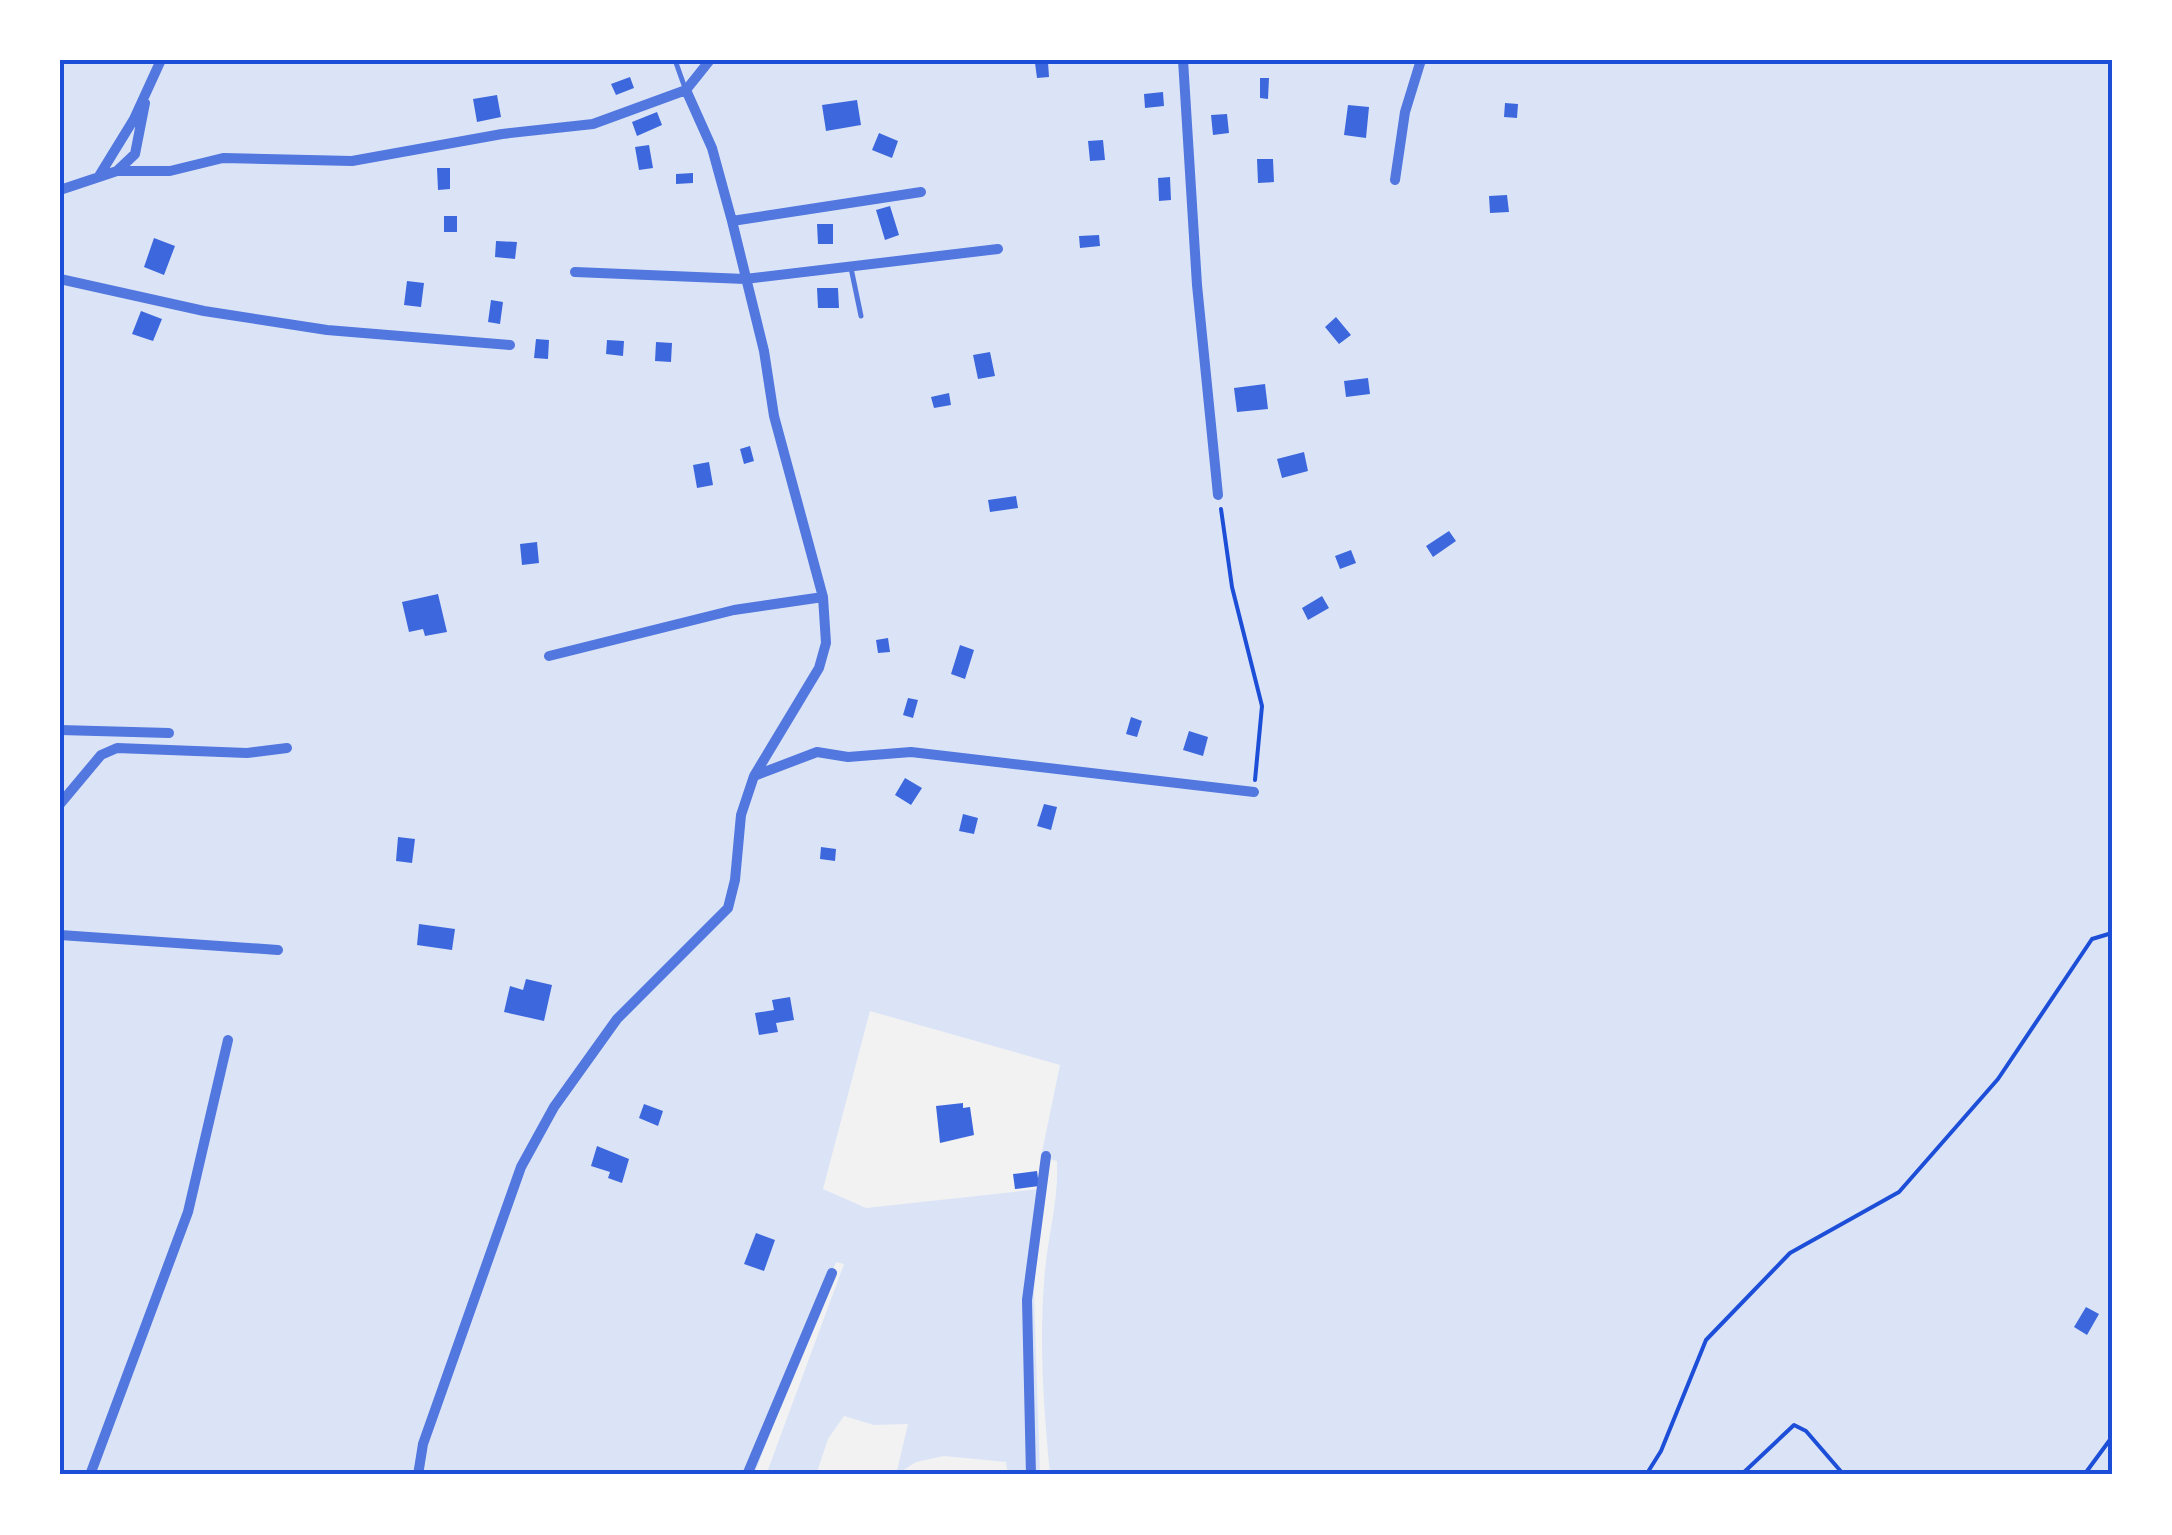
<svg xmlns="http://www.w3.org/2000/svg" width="2172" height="1535" font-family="'Source Serif 4',serif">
  <rect width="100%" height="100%" fill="#f2f2f2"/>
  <path fill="#dbe4f7" d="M60 60H2112V1475H1050C1044 1411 1039 1347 1044 1283 1046 1242 1059 1202 1057 1161L1041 1157 1060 1065 870 1011 823 1189 866 1208 1040 1189 1034 1294 1040 1475H1008L1006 1462 944 1456 916 1462 896 1475 908 1424 874 1425 844 1416 828 1439 816 1475H766L844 1264 836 1262 754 1475H60Z"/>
  <path fill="#3d67dc" d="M1048 62 1049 77 1037 78 1035 63Z
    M630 77 634 88 616 95 611 84Z
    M1260 78H1269L1268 99 1260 98Z
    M1163 92 1164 106 1145 108 1144 94Z
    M497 95 501 117 477 122 473 99Z
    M857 100 861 125 826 131 822 105Z
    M1505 103 1518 104 1517 118 1504 117Z
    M1348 105 1369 107 1366 138 1344 135Z
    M657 112 662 125 637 136 632 122Z
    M1227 114 1229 133 1213 135 1211 115Z
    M879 133 898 141 892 158 872 150Z
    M1103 140 1105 160 1090 161 1088 141Z
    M649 145 653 168 639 170 635 147Z
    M1257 159H1273L1274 182 1258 183Z
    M437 168H450V189L438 190Z
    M693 173V183L676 184V174Z
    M1170 177 1171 200 1159 201 1158 178Z
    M1507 195 1509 212 1490 213 1489 196Z
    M890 206 899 235 885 240 876 210Z
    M444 216H457V232H444Z
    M817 224H833V244H818Z
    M1099 235 1100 246 1080 248 1079 236Z
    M154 238 175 246 164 275 144 267Z
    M496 241 517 242 515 259 495 257Z
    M407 281 424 283 421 307 404 305Z
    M817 288H838L839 308H818Z
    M491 300 503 302 500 324 488 322Z
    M141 311 162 319 153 341 132 334Z
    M1336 317 1351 335 1339 344 1325 327Z
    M536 339 549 340 548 359 534 358Z
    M607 340 624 341 623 356 606 354Z
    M656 342 672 343 671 362 655 361Z
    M990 352 995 376 978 379 973 355Z
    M1368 378 1370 394 1346 397 1344 381Z
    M1265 384 1268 409 1237 412 1234 388Z
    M949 393 951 405 934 408 931 397Z
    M750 446 754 461 744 464 740 449Z
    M1304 452 1308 471 1282 478 1277 459Z
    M709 462 713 485 697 488 693 465Z
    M1016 496 1018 508 990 512 988 500Z
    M1449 531 1456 541 1433 557 1426 546Z
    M537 542 539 563 522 565 520 544Z
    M1351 550 1356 563 1340 569 1335 556Z
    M438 594 447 632 425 636 423 629 409 632 402 602Z
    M1322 596 1329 608 1308 620 1302 608Z
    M888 638 890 652 878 653 876 640Z
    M960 645 974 650 965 679 951 674Z
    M908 698 918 700 913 718 903 715Z
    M1131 717 1142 721 1137 737 1126 734Z
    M1189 731 1208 737 1203 756 1183 750Z
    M905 778 922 788 911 805 895 795Z
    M1044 804 1057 807 1051 830 1037 826Z
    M963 814 978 818 974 834 959 831Z
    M398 837 415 839 412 863 396 861Z
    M821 847 836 849 835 861 820 859Z
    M419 924 455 929 452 950 417 945Z
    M526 979 552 985 544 1021 504 1012 510 986 523 990Z
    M790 997 794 1020 776 1023 778 1032 759 1035 755 1013 774 1010 772 1000Z
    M963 1103V1108L970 1107 974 1135 940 1143 936 1106Z
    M644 1104 663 1111 658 1126 639 1118Z
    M597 1146 629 1159 622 1183 608 1178 610 1172 591 1166Z
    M1037 1171 1039 1186 1015 1189 1013 1174Z
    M756 1233 775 1240 764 1271 744 1264Z
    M2086 1307 2099 1314 2087 1335 2074 1327Z"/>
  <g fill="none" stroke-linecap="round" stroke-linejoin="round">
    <path stroke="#1d4ed8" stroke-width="4" d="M1221 509 1232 587 1262 706 1255 780
      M1646 1475 1661 1451 1706 1340 1790 1253 1899 1192 1998 1079 2092 939 2112 933
      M1741 1475 1794 1425 1806 1431 1844 1475
      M2084 1475 2112 1437"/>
    <path stroke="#5277de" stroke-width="5" d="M675 60 685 88
      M851 268 861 316"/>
    <path stroke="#5277de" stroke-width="10" d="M1183 60 1197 285 1218 495
      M686 90 710 60
      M117 171 135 154 145 103
      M99 176 134 119 161 60
      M1395 180 1405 112 1421 60
      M60 190 117 171H170L223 158 352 161 502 134 593 124 686 90
      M732 221 921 192
      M575 272 745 279 998 249
      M60 279 204 311 327 330 510 345
      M549 656 734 610 823 597
      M60 730 169 733
      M754 776 817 752 848 757 911 752 1254 792
      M60 804 101 755 117 748 247 753 287 748
      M60 935 278 950
      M90 1475 188 1212 228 1040
      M418 1475 423 1444 521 1167 554 1107 617 1019 728 908 735 880 741 815 754 776 819 668 826 643 823 597 774 416 764 351 732 221 712 148 686 90
      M747 1475 832 1273
      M1031 1475 1027 1300 1046 1156"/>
  </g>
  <rect width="2172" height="1535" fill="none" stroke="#ffffff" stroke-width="125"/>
  <rect x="62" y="62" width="2048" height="1410" fill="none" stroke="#1d4ed8" stroke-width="4"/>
</svg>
